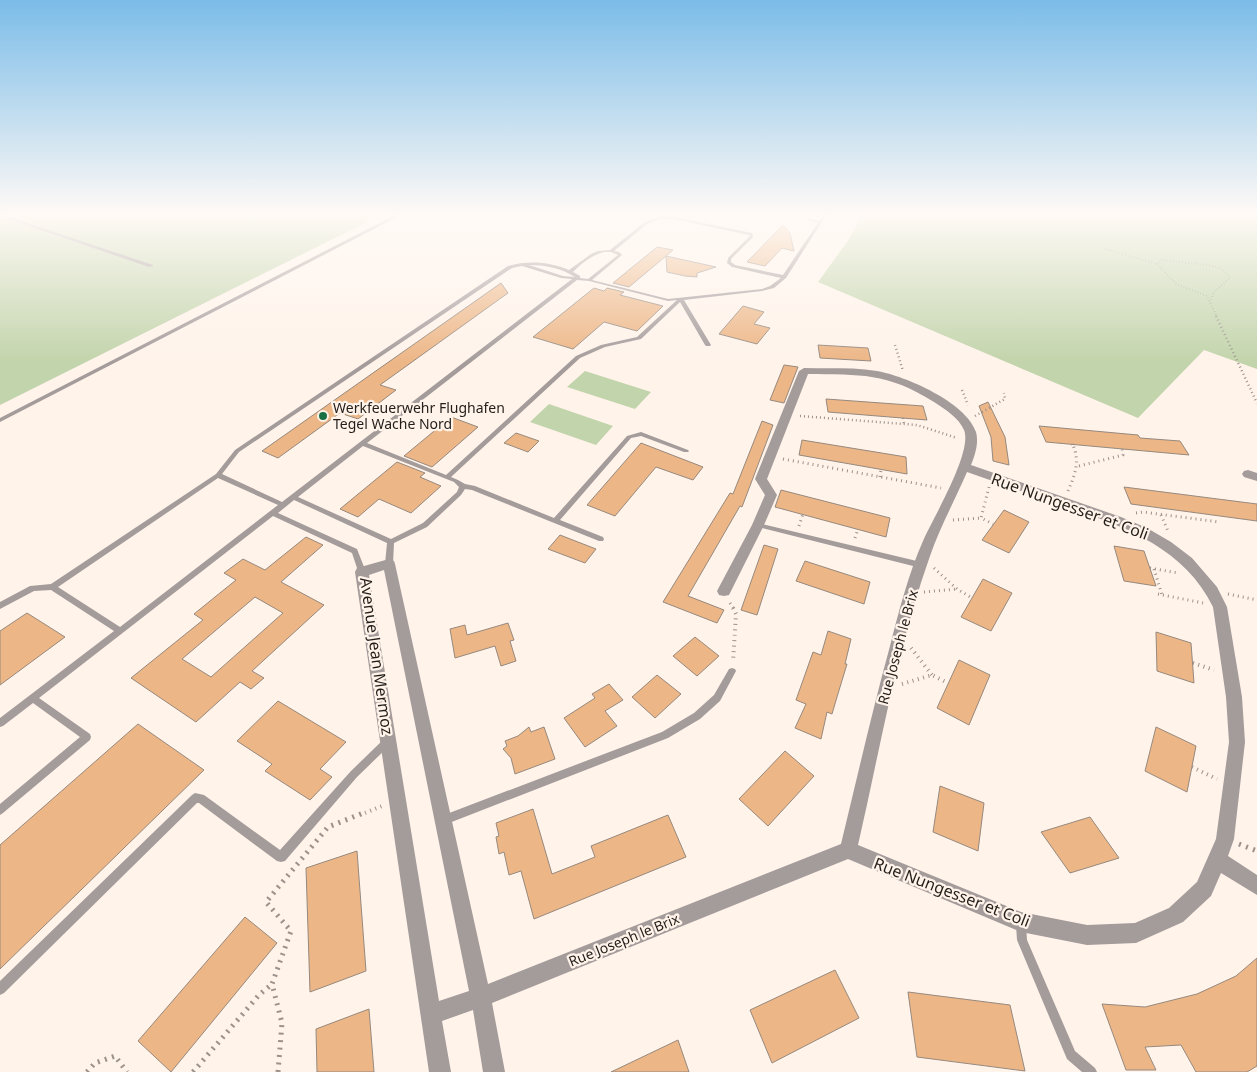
<svg xmlns="http://www.w3.org/2000/svg" width="1257" height="1072" font-family="'Noto Sans',sans-serif">
  <rect width="100%" height="100%" fill="#fff3ea"/>
  <path fill="#c2d4ab" d="M0 213H385L0 405Z
    M863 213H1257V369L1204 350 1138 418 818 282 847 242Z
    M585 371 651 392 635 409 567 387Z
    M549 404 613 426 596 445 530 422Z"/>
  <path fill="#edb686" stroke="#96897e" fill-rule="evenodd" d="M783 225 790 233 794 251 782 248 765 266 747 262Z
    M657 247 673 250 666 256 716 267 697 273V277L685 276 667 272 666 256 629 287 613 283Z
    M501 283 508 293 380 385 396 390 358 419 340 413 278 458 262 451Z
    M594 288 604 291 607 288 624 292 620 295 663 306 637 331 604 322 573 349 533 337Z
    M743 306 764 312 754 324 770 328 757 344 719 334Z
    M818 345 868 348 871 361 820 358Z
    M784 365 798 367 784 403 770 400Z
    M826 399 923 406 927 420 828 412Z
    M988 402 1005 437 1009 465 993 461 991 437 979 406Z
    M451 417 478 427 432 467 404 456Z
    M762 421 773 425 742 507 740 506 688 596 724 610 717 623 663 602 730 493 733 494Z
    M1039 426 1138 435 1140 438 1180 441 1189 455 1046 442Z
    M516 433 539 441 528 452 504 443Z
    M802 440 906 457 907 474 799 455Z
    M641 443 703 467 693 480 656 467 615 516 587 505Z
    M397 462 425 473 420 477 441 486 411 513 379 499 358 517 340 509Z
    M1124 487 1257 504V521L1131 504Z
    M781 490 890 518 886 537 775 507Z
    M1004 510 1029 522 1009 553 982 540Z
    M560 535 596 549 585 563 548 549Z
    M306 537 323 545 281 582 324 605 252 671 264 678 251 689 240 682 196 722 131 678 203 620 194 614 236 580 224 573 243 559 265 570ZM255 597 283 613 211 677 182 659Z
    M764 545 778 549 757 615 741 610Z
    M1114 546 1144 551 1156 586 1124 581Z
    M805 561 870 582 864 604 796 581Z
    M983 579 1012 593 991 631 961 617Z
    M27 613 65 637 0 685V631Z
    M508 623 514 640 510 641 516 661 501 666 495 646 455 658 450 629 465 625 467 635Z
    M828 631 851 639 845 664H847L837 697 832 714 827 712 821 739 795 728 806 704 796 700 813 652 821 655Z
    M1156 632 1191 643 1194 683 1157 671Z
    M695 637 719 656 697 676 673 656Z
    M959 660 990 675 969 725 937 708Z
    M657 675 681 694 655 718 632 697Z
    M609 684 623 700 605 711 617 726 585 747 564 718 595 698 592 694Z
    M278 701 346 742 320 769 332 777 310 800 265 771 272 764 237 741Z
    M138 724 204 770 0 969V845Z
    M529 727 531 732 544 727 555 759 515 774 511 758 503 749 507 746 505 741 518 736Z
    M1156 727 1196 746 1187 792 1145 771Z
    M785 751 814 776 768 826 739 799Z
    M940 786 984 803 978 851 933 832Z
    M533 809 552 874 595 857 591 846 668 815 686 857 534 919 521 871 509 875 504 852 499 854 496 837 499 836 496 823Z
    M1090 817 1119 858 1070 873 1041 832Z
    M357 851 366 971 310 992 306 868Z
    M245 917 277 943 171 1072 138 1041Z
    M1257 958V1066L1247 1072H1196L1181 1045 1145 1047 1156 1070H1126L1102 1004 1145 1007 1197 994 1236 976Z
    M835 970 859 1018 772 1063 750 1010Z
    M908 992 1010 1005 1025 1071 917 1057Z
    M369 1009 374 1072H317L316 1029Z
    M678 1040 689 1072H611Z"/>
  <g fill="none" stroke-linecap="round" stroke-linejoin="round">
    <path stroke="#9b928b" stroke-width="2" stroke-dasharray="0.5 2.5" stroke-linecap="butt" d="M1105 249 1157 264 1176 284 1207 296 1217 317
      M1157 264 1162 260 1208 265 1222 269 1230 278 1214 292 1210 301"/>
    <path stroke="#9b928b" stroke-width="2.5" stroke-dasharray="1 3" stroke-linecap="butt" d="M1216 316 1257 403
      M895 345 903 371
      M962 390 968 405
      M800 416 917 425 957 438
      M975 416 1005 399 1004 393
      M903 418 904 424
      M1072 444 1073 446"/>
    <path stroke="#9b928b" stroke-width="3" stroke-dasharray="1 4" stroke-linecap="butt" d="M783 459 941 488
      M1079 466 1123 455 1122 448
      M880 477 881 469
      M989 487 981 518 993 524
      M1068 491C1075 475 1080 462 1073 445
      M1136 513 1143 512 1219 522
      M1161 515 1168 531
      M953 520 981 518
      M799 526 803 514
      M855 538 858 529
      M934 568 957 589 972 598
      M1150 568 1178 573
      M1154 569 1162 595
      M924 592 957 589
      M1158 594 1203 603
      M1228 594 1257 600
      M730 603 734 609"/>
    <path stroke="#9b928b" stroke-width="4" stroke-dasharray="1 4.5" stroke-linecap="butt" d="M733 608 736 614 733 662
      M911 648 932 675
      M1193 663 1214 670
      M902 684 932 675 948 683
      M1192 767 1217 779
      M360 815 382 806"/>
    <path stroke="#9b928b" stroke-width="5" stroke-dasharray="2 5.5" stroke-linecap="butt" d="M1239 844 1257 851
      M87 1072 95 1063 115 1056 127 1072
      M193 1072 259 995 272 984
      M278 1072 282 1023 272 984 291 931 266 902 328 827 363 813"/>
    <path fill="#a49b9b" fill-rule="evenodd" d="M399 213H405L0 422V418Z
      M826 213H831L823 220 786 278 774 288 762 291 684 300 711 345 710 346H706L705 345 680 302 641 339 605 347 580 358 451 477 458 480 465 484 475 486 554 518 627 436 641 432 688 450 689 451 688 452H684L641 436 631 438 560 520 603 537 604 539 603 541H599L472 490 465 489 461 495 427 527 394 543 393 564 392 566H386L385 564 387 543 294 500 278 513 357 549 366 572 365 574H359L352 553 273 516 39 698 90 734 91 737 90 740 3 813 0 815V804L80 737 33 703 3 726 0 727V718L114 631 51 590 34 591 0 609V602L30 586 51 584 216 474 235 450 508 266C529 260 550 262 569 270L591 254 598 251 610 250 645 222 660 217H674L752 233 753 237 731 259V262L735 265 783 275 818 223 807 220V218L819 221ZM660 219H674L749 235 750 236 728 258 727 263 732 267 781 278 770 286 762 289 668 299 592 280 622 255 619 252 614 251 647 224ZM604 252H611L618 255 588 279 580 278V276L573 272C582 263 592 255 604 252ZM529 265C545 265 561 268 575 277L563 276ZM522 266 561 278 572 279 282 502 222 474 239 452 512 268ZM577 280 589 281 668 301 677 300 637 337 601 345 576 356 446 475 367 443ZM363 446 454 482 459 487 457 492 423 523 391 539 298 497ZM218 478 278 505 120 627 58 587Z
      M0 214 153 265V266L149 267 0 216Z
      M756 523H758L921 562 924 563 925 565 924 567 921 568 758 527 755 525Z
      M732 668 735 669 736 671 720 701 700 719 668 738 444 825 441 823 439 820 441 817 444 815 662 732 694 713 714 695 729 669Z
      M387 738 390 739 391 742 390 745 357 777 285 861 281 862 277 861 199 803H197L4 993 0 995V981L192 795 195 793 204 795 280 850 351 771 384 739Z
      M1021 920 1025 921 1026 925 1027 940 1075 1051 1095 1068 1097 1072H1082L1067 1059 1017 940 1016 925 1017 921Z"/>
    <path fill="#a49b9b" fill-rule="evenodd" d="M804 368C828 369 853 367 877 371 905 376 966 402 976 432 979 443 975 455 971 465L1121 517 1147 528 1171 542 1192 558 1217 587 1227 607 1242 697 1245 742 1234 839 1228 856 1257 875V895L1221 873 1211 896 1183 922 1136 943 1087 945 1021 932 848 859 492 1003 505 1072H483L473 1010 442 1021 451 1072H429L355 572 357 568 389 559 394 561 395 564 488 984 841 844C857 778 872 712 890 646 899 611 908 575 923 541 933 518 973 452 964 430 959 418 945 409 934 402 886 372 861 375 808 374L767 479 777 495 764 525 729 595 724 596 719 595 717 591 752 525 765 495 755 479 799 371ZM967 472C1000 484 1033 495 1065 506 1124 527 1184 547 1213 607L1226 697 1229 742 1216 839 1197 882 1169 908 1135 923 1087 925 1021 912 858 845C880 749 897 649 930 556 940 527 955 500 967 472ZM384 570 469 991 439 1001 369 575Z
      M1248 470 1257 473V481L1244 477 1242 474 1244 471Z"/>
  </g>
  <linearGradient id="sky" x2="0" y2="1"><stop stop-color="#7bbce8"/><stop offset="0.59" stop-color="#fffaf6"/><stop offset="1" stop-color="#fffaf6" stop-opacity="0"/></linearGradient>
  <rect width="1257" height="363" fill="url(#sky)"/>
  <circle fill="#187043" stroke="#fff3ea" stroke-width="2" cx="323" cy="416" r="5"/>
  <g text-anchor="middle" stroke-width="4.5" stroke-linejoin="round" paint-order="stroke">
    <g font-size="14" fill="#231e1a" stroke="#fff3ea" text-anchor="start">
      <text x="333" y="413">Werkfeuerwehr Flughafen<tspan x="333" dy="16">Tegel Wache Nord</tspan></text>
    </g>
    <g font-size="14" fill="#231e1a" stroke="#fff3ea">
      <text transform="translate(898 647) rotate(-75)" y="5">Rue Joseph le Brix</text>
      <text transform="translate(624 940) rotate(-22)" y="5">Rue Joseph le Brix</text>
    </g>
    <g font-size="16" fill="#231e1a" stroke="#fff3ea">
      <text transform="translate(1070 506) rotate(20)" y="6">Rue Nungesser et Coli</text>
      <text transform="translate(377 656) rotate(82)" y="6">Avenue Jean Mermoz</text>
      <text transform="translate(952 892) rotate(21)" y="6">Rue Nungesser et Coli</text>
    </g>
  </g>
</svg>
